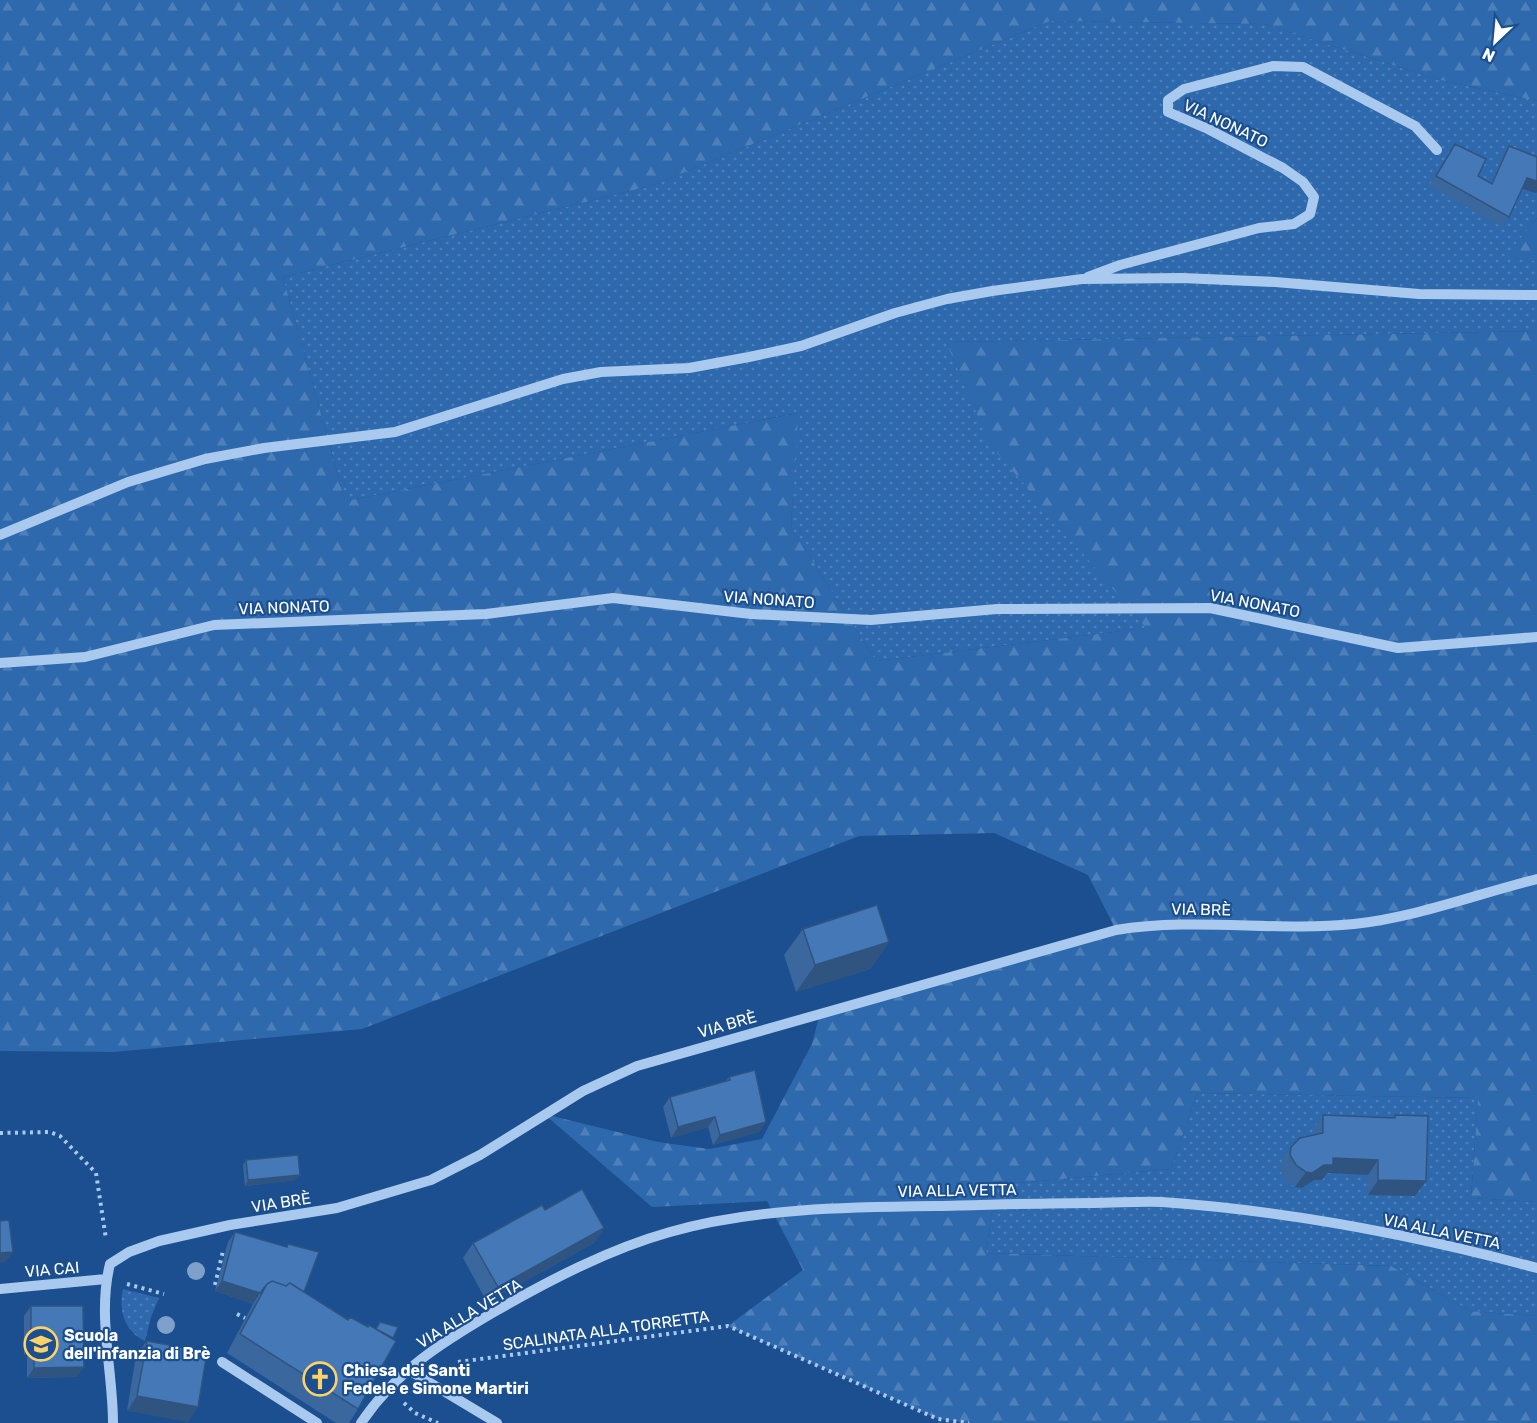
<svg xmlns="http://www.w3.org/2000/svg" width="1537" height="1423" font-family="Rubik,sans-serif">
  <defs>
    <pattern id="grass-dots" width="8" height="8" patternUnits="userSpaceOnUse" patternTransform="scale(1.5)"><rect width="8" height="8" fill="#2e69ad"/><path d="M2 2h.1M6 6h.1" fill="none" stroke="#4d80b9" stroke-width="1.8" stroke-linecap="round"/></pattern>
    <pattern id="forest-firs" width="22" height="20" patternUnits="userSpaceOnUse" patternTransform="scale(1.5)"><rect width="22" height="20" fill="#2e69ad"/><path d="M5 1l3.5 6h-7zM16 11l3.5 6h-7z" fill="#4d80b9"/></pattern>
  </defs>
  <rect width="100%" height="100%" fill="#1b4f8f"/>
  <path fill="url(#grass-dots)" d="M1050 21 1264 24 1440 80 1537 101V218L1506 257 1537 261V331L946 342 990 443 1147 628 876 661 791 527 797 413 345 501 283 277 654 185Z
    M1197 1093 1478 1098 1471 1198 1537 1202V1316L1470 1311 1391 1266 986 1253 996 1185 1171 1169Z
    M123 1289 159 1298 151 1317 145 1341C125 1332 118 1310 123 1289Z"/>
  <path fill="url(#forest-firs)" d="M0 0H1537V101L1440 80 1264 24 1050 21 654 185 283 277 345 501 798 413 791 527 876 661 1146 628 989 443 946 342 1537 331V1202L1471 1198 1478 1098 1197 1093 1171 1169 996 1185 986 1253 1391 1266 1470 1311 1537 1316V1423H969L938 1419 728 1326 803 1270 767 1201 652 1207 544 1114 658 1142 709 1149 762 1139 812 1044 820 1013 1116 930 1088 875 994 833 859 836 362 1029 114 1052 0 1051Z
    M1537 218V261L1505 257Z"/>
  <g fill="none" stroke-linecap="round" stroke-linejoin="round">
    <path stroke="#a9c9ee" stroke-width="4" stroke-dasharray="3 4.5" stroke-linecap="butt" d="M0 1133 50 1132 60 1136 96 1173 106 1239
      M127 1284 164 1294
      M215 1285 223 1251H221
      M237 1314 245 1318
      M458 1362 728 1326 938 1419 969 1423
      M404 1403 415 1413 438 1423"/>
    <path stroke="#a9c9ee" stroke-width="10" d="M1088 277 1120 265 1259 228 1294 224 1310 214 1314 197 1303 182 1283 168 1208 129 1168 112V100L1184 89 1273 66 1303 67 1415 126 1437 150
      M0 535 128 482 205 459 264 448 395 432 563 379 601 372 689 368 749 357 801 346 895 313 947 299 992 291 1082 279 1182 278 1275 282 1419 294 1537 295
      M0 663 85 657 214 625 486 614 613 598 751 614 871 620 997 609 1210 608 1398 648 1537 637
      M0 1289 106 1279
      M222 1362 317 1423
      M407 1369 497 1423
      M113 1423C113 1370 97 1316 110 1264L129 1252 159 1241 230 1225 337 1208 431 1180 480 1155 583 1091 637 1066 1116 930C1195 917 1275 932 1354 924 1417 917 1477 894 1537 879
      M361 1423C396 1371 441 1343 494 1312 548 1281 609 1249 670 1232 753 1208 850 1207 937 1206 989 1205 1041 1203 1093 1203 1116 1203 1139 1201 1162 1202 1288 1211 1415 1235 1537 1268"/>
  </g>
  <g fill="#7ea0ca">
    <circle cx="196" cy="1271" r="9"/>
    <circle cx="166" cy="1325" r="9"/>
  </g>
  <path fill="#3a679d" d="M1455 144 1478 176 1490 183 1502 156 1509 146 1537 157V192L1536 193 1522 189 1509 217 1502 227 1429 186 1448 154Z
    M803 929 889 942 870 969 796 992 784 955Z
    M729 1077 766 1122 759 1132 713 1145 708 1127 671 1138 663 1107 670 1097 726 1081Z
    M1323 1115 1392 1118 1395 1115 1426 1181 1415 1196 1368 1195V1175L1327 1173 1322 1180H1314L1302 1188 1295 1187 1285 1180 1280 1170 1281 1162 1291 1147 1313 1135V1130Z
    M246 1160 296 1180 245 1186 243 1165Z
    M545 1210 604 1228 594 1243 487 1302 463 1258 473 1243Z
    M235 1232 286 1247 288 1244 304 1292 348 1320 368 1327 375 1329 380 1322 358 1409 349 1423H336L227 1353 253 1304 215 1291 228 1242Z
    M31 1306 84 1367 76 1377 27 1378V1355H24V1316Z
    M147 1341 207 1352 127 1411 136 1355Z"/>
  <path fill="#305480" d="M1527 178 1537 181V192L1536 193 1520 188Z
    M889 942 870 969 796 992 815 965Z
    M715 1117 708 1127 671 1138 678 1127Z
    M766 1122 759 1132 713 1145 720 1135Z
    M1333 1158 1378 1160 1368 1175 1327 1173 1322 1180H1314L1302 1188 1295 1187 1306 1172Z
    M300 1175 296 1180 245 1186 248 1180Z
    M1378 1180 1426 1181 1415 1196 1368 1195Z
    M604 1228 594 1243 487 1302 498 1287Z
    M13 1252 6 1262 0 1263V1253Z
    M222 1281 260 1293 253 1304 215 1291Z
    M31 1345H34L27 1355H24Z
    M84 1367 76 1377 27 1378 34 1368Z
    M137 1396 198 1407 188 1422 127 1411Z"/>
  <path fill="#4478b7" stroke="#305480" stroke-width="1.5" d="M1455 144 1486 159 1478 176 1492 184 1509 146 1537 157V181L1527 178 1509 217 1436 176Z
    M877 905 889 942 815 965 803 929Z
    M755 1070 766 1122 720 1135 715 1117 678 1127 670 1097 730 1080 729 1077Z
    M1323 1115 1395 1118V1115L1428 1116 1426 1181 1378 1180V1160L1333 1158V1165H1324L1312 1173 1306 1172 1296 1165 1290 1155 1291 1147 1300 1138 1323 1133Z
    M298 1155 300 1175 248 1180 246 1160Z
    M582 1189 604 1228 498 1287 473 1243 542 1205 545 1210Z
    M9 1220 13 1252 0 1253V1221Z
    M235 1232 287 1247 288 1244 319 1252 304 1292 290 1283 286 1286 272 1281 267 1284 260 1293 222 1281Z
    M272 1281 286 1286 290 1283 348 1320 350 1317 368 1327 369 1325 396 1341 358 1409 240 1334 267 1284Z
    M31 1306H83L84 1367 34 1368V1345H31Z
    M380 1322 398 1327 393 1338 376 1329Z
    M147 1341 207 1352 198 1407 137 1396Z"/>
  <defs>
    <g id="school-ring" transform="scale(1.725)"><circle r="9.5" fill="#1b4f8f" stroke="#ffd166" stroke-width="1.5"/><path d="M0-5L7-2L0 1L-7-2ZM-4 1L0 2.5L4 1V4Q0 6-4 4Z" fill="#ffd166"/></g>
    <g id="church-ring" transform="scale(1.725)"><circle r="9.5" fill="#1b4f8f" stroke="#ffd166" stroke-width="1.5"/><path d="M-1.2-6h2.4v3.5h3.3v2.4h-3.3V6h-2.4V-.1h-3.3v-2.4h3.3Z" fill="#ffd166"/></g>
  </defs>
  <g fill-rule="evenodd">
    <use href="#school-ring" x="41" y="1344"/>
    <use href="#church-ring" x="320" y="1379"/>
  </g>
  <g text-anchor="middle" stroke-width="4.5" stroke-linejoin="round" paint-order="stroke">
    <g font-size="16" fill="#fff" stroke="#1b4f8f">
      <text transform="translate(1226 123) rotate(25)" y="6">VIA NONATO</text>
      <text transform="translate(769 599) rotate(4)" y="6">VIA NONATO</text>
      <text transform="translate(1255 603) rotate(11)" y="6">VIA NONATO</text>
      <text transform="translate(284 607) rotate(-2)" y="6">VIA NONATO</text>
      <text transform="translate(1201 909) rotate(1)" y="6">VIA BRÈ</text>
      <text transform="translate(727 1024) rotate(-16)" y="6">VIA BRÈ</text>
      <text transform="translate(957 1190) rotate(-1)" y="6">VIA ALLA VETTA</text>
      <text transform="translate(281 1202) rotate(-9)" y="6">VIA BRÈ</text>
      <text transform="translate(1442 1231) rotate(12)" y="6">VIA ALLA VETTA</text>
      <text transform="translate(52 1269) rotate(-5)" y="6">VIA CAI</text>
      <text transform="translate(469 1313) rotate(-31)" y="6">VIA ALLA VETTA</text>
      <text transform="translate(606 1330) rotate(-8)" y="6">SCALINATA ALLA TORRETTA</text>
    </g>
    <g font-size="16" font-weight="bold" fill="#fff" stroke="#1b4f8f" text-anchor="start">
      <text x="64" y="1341">Scuola<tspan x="64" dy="18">dell'infanzia di Brè</tspan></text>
      <text x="343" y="1376">Chiesa dei Santi<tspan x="343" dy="18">Fedele e Simone Martiri</tspan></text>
    </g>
  </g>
  <g transform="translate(1495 42) rotate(206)" stroke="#1b4f8f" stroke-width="4.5" paint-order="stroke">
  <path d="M0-4.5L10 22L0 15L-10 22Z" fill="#ffffff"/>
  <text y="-9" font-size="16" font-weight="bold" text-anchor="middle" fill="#ffffff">N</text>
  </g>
</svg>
